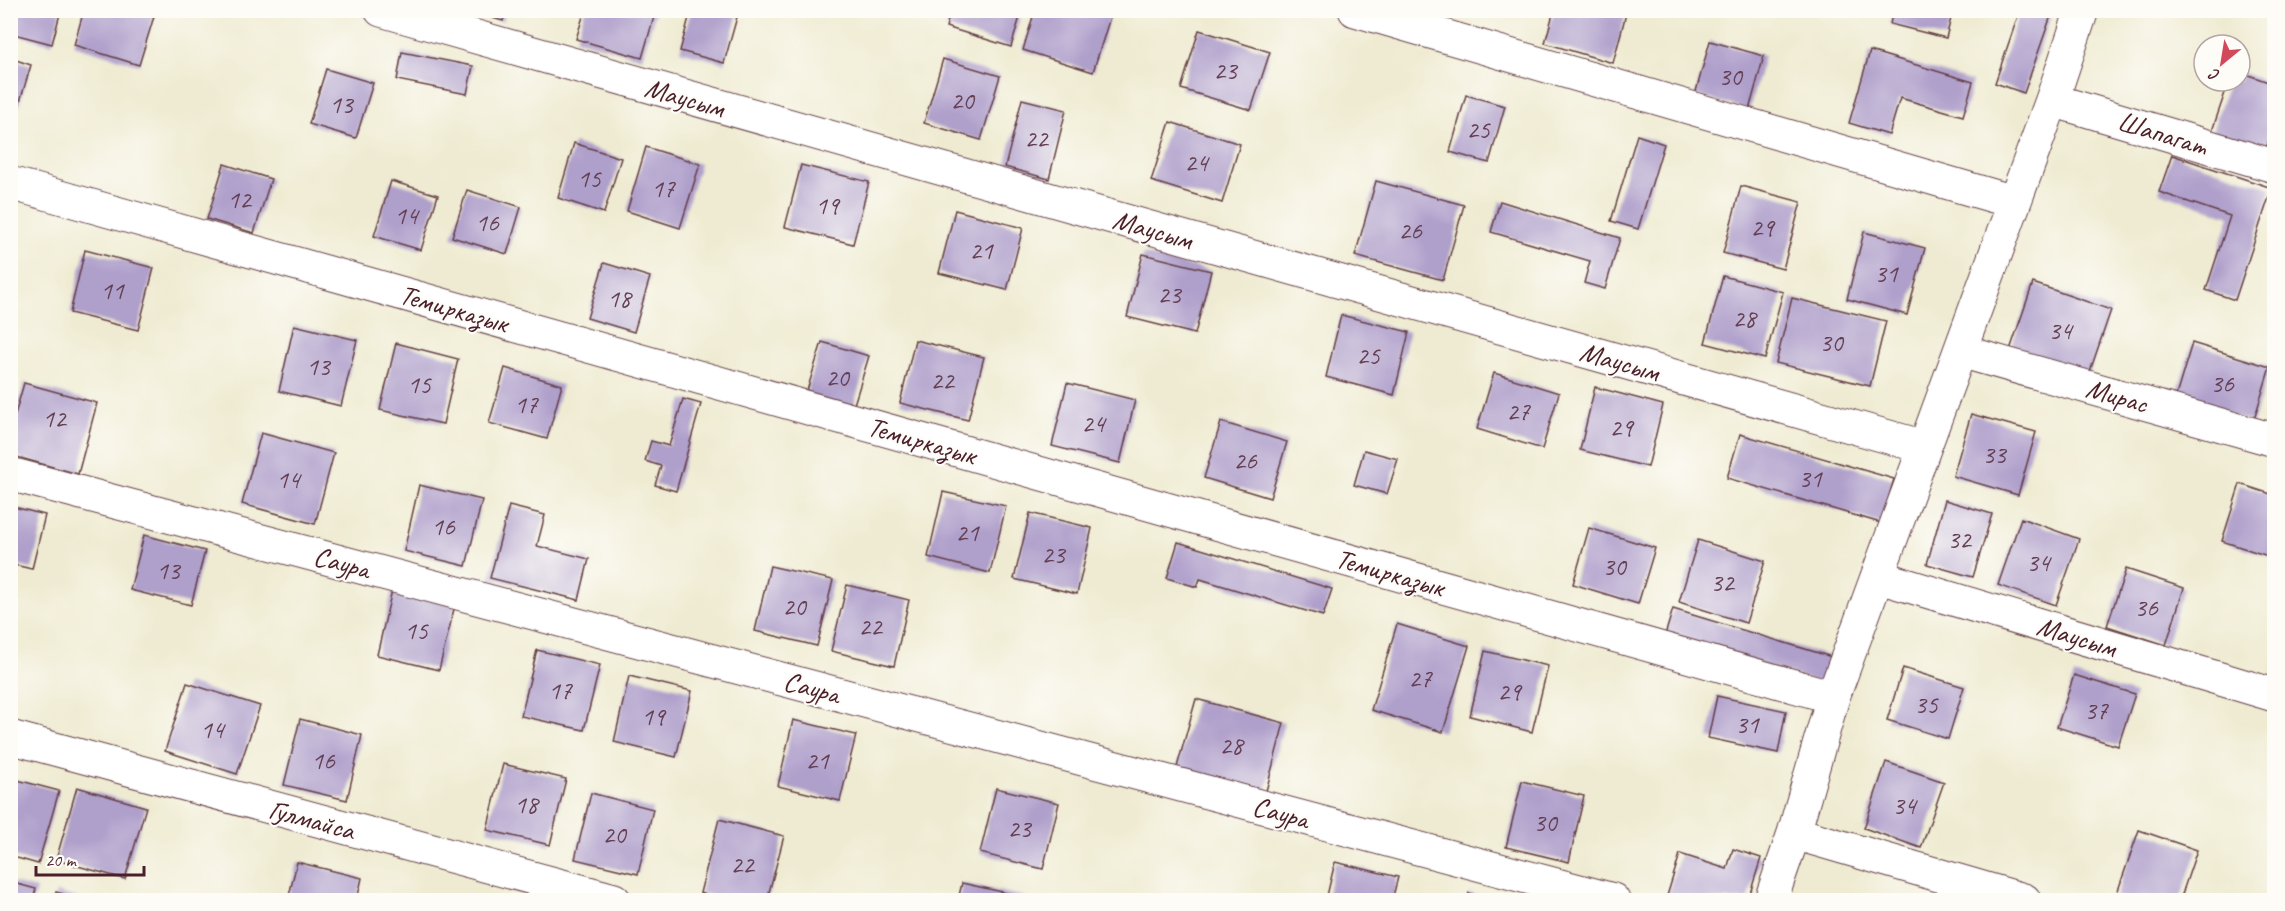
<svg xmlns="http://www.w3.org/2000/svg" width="2285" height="911" font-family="Caveat,sans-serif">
  <rect width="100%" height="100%" fill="#fdfcf7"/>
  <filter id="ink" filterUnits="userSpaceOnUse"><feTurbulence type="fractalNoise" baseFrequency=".0167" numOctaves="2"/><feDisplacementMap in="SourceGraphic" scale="12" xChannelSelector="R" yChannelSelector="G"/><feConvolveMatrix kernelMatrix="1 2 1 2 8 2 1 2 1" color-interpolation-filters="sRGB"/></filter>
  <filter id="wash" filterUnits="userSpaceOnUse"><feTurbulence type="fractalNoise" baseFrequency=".008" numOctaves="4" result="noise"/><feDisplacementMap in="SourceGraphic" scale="24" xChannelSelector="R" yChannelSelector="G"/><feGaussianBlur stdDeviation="1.35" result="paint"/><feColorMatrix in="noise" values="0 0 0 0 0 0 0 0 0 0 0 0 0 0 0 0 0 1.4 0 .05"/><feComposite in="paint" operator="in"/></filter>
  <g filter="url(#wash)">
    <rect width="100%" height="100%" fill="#efebd2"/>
    <g id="blocks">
      <path fill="#af9fcb" d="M10 10H61L52 44 10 33Z
        M84 10H156L139 65 74 45Z
        M465 10H506L503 21Z
        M585 10H656L642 58 576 39Z
        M691 10H739L724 63 680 51Z
        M951 10H1022L1011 47 946 27Z
        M1035 10H1099L1111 14 1093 72 1023 50Z
        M1554 10H1627L1613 63 1545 43Z
        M1893 10H1953L1946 38 1890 24Z
        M2020 10H2053L2024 93 1995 83Z
        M1199 30 1270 52 1251 110 1181 89Z
        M1710 41 1764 56 1749 110 1695 95Z
        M1870 51 1973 82 1963 116 1900 98 1889 135 1849 123Z
        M402 52 473 66 467 94 397 80Z
        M10 58 31 65 11 131H10Z
        M943 59 1000 76 981 140 924 123Z
        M326 69 373 83 356 138 309 124Z
        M2240 72 2274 84V124L2265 152 2211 134 2229 81H2240Z
        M1466 95 1505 106 1489 163 1450 152Z
        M1022 99 1066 110 1049 179 1005 167Z
        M1170 122 1240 144 1222 203 1151 181Z
        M1637 135 1664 144 1638 229 1611 221Z
        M574 143 621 158 604 213 558 198Z
        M646 147 700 164 680 228 627 211Z
        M2172 155 2272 188 2235 300 2206 290 2230 216 2159 192Z
        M224 164 271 179 254 233 207 219Z
        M801 165 869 182 853 244 785 227Z
        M391 181 438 195 421 250 374 236Z
        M1376 181 1464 205 1443 280 1355 256Z
        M1741 186 1801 202 1783 269 1723 253Z
        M467 190 521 207 507 254 452 237Z
        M1500 201 1620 238 1605 289 1584 283 1590 261 1491 232Z
        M955 210 1023 228 1007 290 939 273Z
        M1864 232 1925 248 1907 315 1847 299Z
        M85 250 154 268 138 330 70 313Z
        M1143 254 1211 271 1195 334 1127 317Z
        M604 263 650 277 634 332 587 318Z
        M1723 276 1783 292 1765 359 1705 343Z
        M2033 283 2111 310 2088 377 2010 350Z
        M1792 298 1886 321 1870 386 1776 363Z
        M1341 315 1409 332 1394 395 1326 377Z
        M294 325 357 340 341 406 279 391Z
        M915 340 984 357 968 420 900 403Z
        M822 342 869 356 852 411 805 397Z
        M396 343 458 359 443 424 380 410Z
        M2192 343 2270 367 2253 423 2175 399Z
        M505 368 562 385 547 439 489 423Z
        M1494 373 1559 393 1542 449 1477 429Z
        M24 383 97 403 78 474 10 455V432Z
        M1067 383 1135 400 1120 463 1052 446Z
        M1595 387 1663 405 1648 467 1580 450Z
        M683 399 701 404 676 491 655 485 661 466 645 461 651 441 669 446Z
        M1971 414 2036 432 2018 495 1953 476Z
        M1221 422 1287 442 1270 498 1204 478Z
        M261 433 334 453 315 524 242 504Z
        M1740 434 1894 479 1881 523 1727 478Z
        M1364 450 1398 459 1387 494 1354 485Z
        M2240 484 2274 495V558L2222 541Z
        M419 485 482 500 466 566 404 551Z
        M943 492 1006 506 990 573 928 557Z
        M1945 500 1992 514 1973 577 1927 564Z
        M10 506 45 515 32 569 10 564Z
        M509 506 545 515 537 546 589 559 579 600 490 578Z
        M1030 513 1092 528 1077 594 1014 579Z
        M2021 518 2079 539 2056 605 1998 585Z
        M1589 528 1655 548 1638 604 1573 584Z
        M144 535 205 551 191 605 130 590Z
        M1698 540 1765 561 1746 623 1679 602Z
        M1178 542 1332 589 1323 616 1200 579 1197 587 1167 578Z
        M770 566 833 580 817 646 755 631Z
        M2126 569 2184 588 2166 645 2107 626Z
        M847 585 909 600 894 666 831 651Z
        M392 590 455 605 439 670 377 655Z
        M1673 609 1835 658 1827 685 1665 635Z
        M1397 624 1469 646 1443 732 1371 710Z
        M537 650 600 665 584 730 521 716Z
        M1485 651 1548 666 1532 732 1470 716Z
        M1903 668 1964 687 1948 739 1887 720Z
        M2074 675 2135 694 2118 746 2057 727Z
        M629 676 692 691 676 757 614 742Z
        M187 683 260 706 237 774 165 751Z
        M1717 696 1786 711 1778 753 1708 738Z
        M1196 699 1284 723 1266 791 1177 767Z
        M300 719 362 735 347 800 284 785Z
        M793 720 856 735 840 801 778 786Z
        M1886 762 1944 782 1921 848 1864 828Z
        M503 764 566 779 550 845 487 830Z
        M10 778 59 791 38 864 10 856Z
        M1522 781 1584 796 1569 862 1506 847Z
        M77 787 146 807 125 879 56 860Z
        M996 788 1059 803 1043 869 980 853Z
        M591 793 653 809 638 874 575 859Z
        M719 819 784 836 767 900H728L700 893Z
        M2139 830 2197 850 2180 900H2128L2116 896Z
        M1733 849 1761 858 1748 900 1666 899 1680 854 1727 869Z
        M297 862 362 878 357 900H288Z
        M1335 862 1398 877 1392 900H1326Z
        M10 882 36 889 33 900H10Z
        M962 883 1025 897 1024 900H958Z
        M56 892 85 900H54Z
        M1469 893 1491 900H1467Z"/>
    </g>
  </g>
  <g filter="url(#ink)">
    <use href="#blocks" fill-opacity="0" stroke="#633e44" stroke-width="1.5"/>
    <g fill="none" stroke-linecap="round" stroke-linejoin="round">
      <g stroke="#633e44" stroke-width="35">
        <path id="minor" d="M381 10 1924 447
          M1355 10 2014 202
          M2052 100 2274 166
          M10 183 1833 697
          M1960 351 2274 440
          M10 474 1613 900
          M1879 577 2274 695
          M10 737 614 900
          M1794 833 2024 900
          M1771 900 1794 833 1833 697 2052 100 2082 10"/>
      </g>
      <use href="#minor" stroke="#fff" stroke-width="33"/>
    </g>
  </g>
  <g text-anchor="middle" stroke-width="4.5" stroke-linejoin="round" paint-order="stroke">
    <g font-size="26" fill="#633f53">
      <text x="1225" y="79">23</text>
      <text x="1730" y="85">30</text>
      <text x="962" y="109">20</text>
      <text x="341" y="113">13</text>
      <text x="1478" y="138">25</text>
      <text x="1036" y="147">22</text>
      <text x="1196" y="171">24</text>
      <text x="589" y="187">15</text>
      <text x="663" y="197">17</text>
      <text x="239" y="208">12</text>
      <text x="827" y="214">19</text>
      <text x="406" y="224">14</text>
      <text x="487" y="231">16</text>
      <text x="1762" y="236">29</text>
      <text x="1410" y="239">26</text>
      <text x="981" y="259">21</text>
      <text x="1886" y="282">31</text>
      <text x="112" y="299">11</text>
      <text x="1169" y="303">23</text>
      <text x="619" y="307">18</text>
      <text x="1744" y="327">28</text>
      <text x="2060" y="339">34</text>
      <text x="1831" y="351">30</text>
      <text x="1368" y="364">25</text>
      <text x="318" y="375">13</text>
      <text x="837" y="386">20</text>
      <text x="942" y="389">22</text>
      <text x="2222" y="392">36</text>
      <text x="419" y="393">15</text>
      <text x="526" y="413">17</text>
      <text x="1518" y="420">27</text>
      <text x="54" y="427">12</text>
      <text x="1093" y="432">24</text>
      <text x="1621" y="436">29</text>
      <text x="1994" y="463">33</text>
      <text x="1245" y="469">26</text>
      <text x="1810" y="487">31</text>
      <text x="288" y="488">14</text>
      <text x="443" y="535">16</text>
      <text x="967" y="541">21</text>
      <text x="1959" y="548">32</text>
      <text x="1053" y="563">23</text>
      <text x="2038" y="571">34</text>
      <text x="1614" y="575">30</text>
      <text x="168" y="579">13</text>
      <text x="1722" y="591">32</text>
      <text x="794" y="615">20</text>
      <text x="2146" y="616">36</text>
      <text x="870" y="635">22</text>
      <text x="416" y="639">15</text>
      <text x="1420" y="687">27</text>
      <text x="560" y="699">17</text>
      <text x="1509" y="700">29</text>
      <text x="1926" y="713">35</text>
      <text x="2096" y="719">37</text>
      <text x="653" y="725">19</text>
      <text x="1747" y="733">31</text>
      <text x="212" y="738">14</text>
      <text x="1231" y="754">28</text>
      <text x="323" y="769">16</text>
      <text x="817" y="769">21</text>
      <text x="526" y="813">18</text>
      <text x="1904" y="814">34</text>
      <text x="1545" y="831">30</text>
      <text x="1019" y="837">23</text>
      <text x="614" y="843">20</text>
      <text x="742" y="873">22</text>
    </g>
    <g font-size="28" fill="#4a1f2b" stroke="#fdfcf7">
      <text transform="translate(685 97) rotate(16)" y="10">Маусым</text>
      <text transform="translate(2163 133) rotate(17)" y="10">Шапагат</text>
      <text transform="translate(1153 229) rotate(16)" y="10">Маусым</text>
      <text transform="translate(454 308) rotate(16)" y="10">Темирказык</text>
      <text transform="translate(1620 361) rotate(16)" y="10">Маусым</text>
      <text transform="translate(2117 395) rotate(16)" y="10">Мирас</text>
      <text transform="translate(922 440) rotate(16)" y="10">Темирказык</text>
      <text transform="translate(342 562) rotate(15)" y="10">Саура</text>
      <text transform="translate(1390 572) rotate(16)" y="10">Темирказык</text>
      <text transform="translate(2077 636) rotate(17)" y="10">Маусым</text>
      <text transform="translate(812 687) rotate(15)" y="10">Саура</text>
      <text transform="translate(1281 812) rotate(15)" y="10">Саура</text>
      <text transform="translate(312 819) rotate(15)" y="10">Гулмайса</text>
    </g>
  </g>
  <rect width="2285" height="911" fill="none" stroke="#fdfcf7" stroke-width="36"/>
  <g transform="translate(2222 63) rotate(210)"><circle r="28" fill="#fdfcf7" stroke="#b5a4a5" stroke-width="1.5"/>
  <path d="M0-4.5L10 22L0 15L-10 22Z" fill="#d1495b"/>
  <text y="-9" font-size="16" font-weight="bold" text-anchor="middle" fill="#4a1f2b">С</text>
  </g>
  <path d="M36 866v9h108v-9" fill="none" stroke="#4a1f2b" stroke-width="3"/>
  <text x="45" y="866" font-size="18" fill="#4a1f2b" stroke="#fdfcf7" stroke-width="4.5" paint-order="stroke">20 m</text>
</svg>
